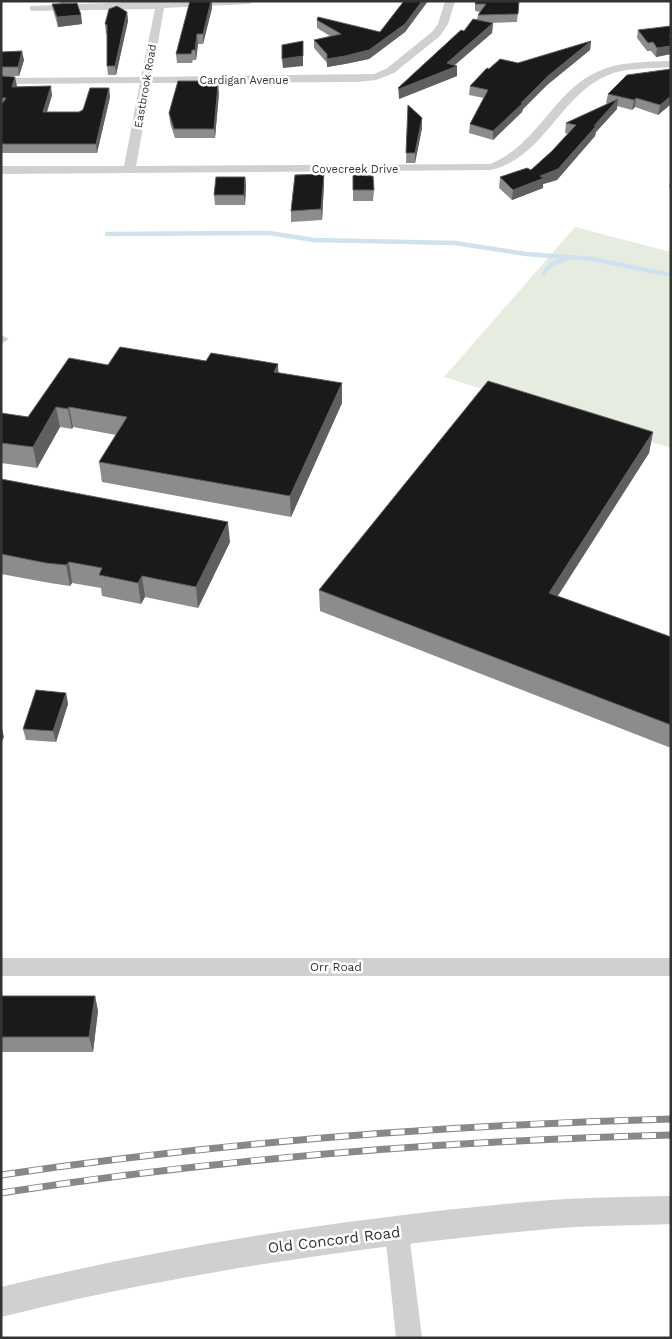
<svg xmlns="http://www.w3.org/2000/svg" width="672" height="1339" font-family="'Work Sans',sans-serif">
  <rect width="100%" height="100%" fill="#fff"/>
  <path fill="#e6ecdf" d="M575 227 671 252V448L444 377Z"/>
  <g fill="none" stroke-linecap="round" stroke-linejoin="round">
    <path stroke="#cfe2ee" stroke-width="4.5" d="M107 234 269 233 314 240 455 243 526 254 593 259 671 275
      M544 273 552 264 566 259"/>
    <path fill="#d0d0d0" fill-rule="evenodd" d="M156 1H254L249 4 164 8 152 77 374 74 386 69 432 32 438 24 445 1H455L448 24 440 36 394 73 376 80 357 82 151 83 136 166 490 164C538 145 554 90 599 71 621 61 647 62 671 61V67C650 69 625 67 606 76 559 97 544 157 491 170L1 174V166H124L140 83 1 84V78L141 77 155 9 33 11 30 10V6Z
      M1 335 9 339 1 344Z
      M1 958H671V976H1Z
      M397 1221 406 1224 409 1233 422 1338H396L385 1233 388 1224Z"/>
    <path fill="#d0d0d0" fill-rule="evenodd" d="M671 1196V1224C627 1226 582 1225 538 1230 357 1247 178 1273 1 1317V1287C178 1244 357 1217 538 1201 582 1197 627 1197 671 1196Z"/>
    <g stroke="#888" stroke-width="7">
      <path id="rail" d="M1 1175C224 1142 446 1125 671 1119
        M1 1193C223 1158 446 1141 671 1135"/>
    </g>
    <use href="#rail" stroke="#fff" stroke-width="5" stroke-dasharray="14" stroke-linecap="butt"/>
  </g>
  <path fill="#8c8c8c" d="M60 1H74V2L60 3Z
    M190 1H212V8L203 44H198L196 60H193L192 63H177L176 54Z
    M404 1H428L405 32 369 59 345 64 327 67V63L314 48V40L330 36 317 28V20L380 32Z
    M519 1 517 22 489 23H493L492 33 455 65 457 76 399 99 398 88 477 20 478 15 480 12 475 11V4Z
    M52 4 81 15 82 24 58 27 54 13Z
    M127 12 128 21 116 75H108L107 66V34H106L105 24Z
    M671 26V54L656 57 651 51H647L637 38 638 30Z
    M591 41 590 50 547 85 523 109 522 112 493 140 469 133 470 124 484 98 469 95 470 86 489 69 518 63Z
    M1 52 24 60 19 76H7L16 86 52 95 47 112H79L109 88 110 97 97 153H1Z
    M671 69V104L658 115 635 107 632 110 617 106V109L596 132 595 136 557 180 543 184V188L512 200 499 188 500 177 531 170 552 151 568 134 565 133 566 123 608 104 606 103 608 94Z
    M203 81V84L219 93 215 138H175L170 123 169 113Z
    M408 105 422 118V128L415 163H406Z
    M353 175 374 190 373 201H353Z
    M245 177 246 187 245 205H215L214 195Z
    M671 178V188L669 187Z
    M324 184 322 220 291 222V211Z
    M108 365 278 373 342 383V403L291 517 102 482 99 462 116 435 73 427 72 429 60 427 37 468 1 463V413L28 417Z
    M653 432 649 453 558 596 671 637V748L320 611 319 590Z
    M1 479 230 542 198 608 145 597 141 604 102 596 101 588 72 583 70 586 50 583 1 574Z
    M66 693 68 704 56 742 26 740 23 729Z
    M1 996H95L98 1011 93 1052H1Z"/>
  <path fill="#5f5f5f" d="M211 1H212V8L203 44V34Z
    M422 1H428L405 32 369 59 345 64 327 67V59L405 24Z
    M127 12 128 21 116 75 115 66Z
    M81 15 82 24 58 27 57 17Z
    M493 23 492 33 451 68 457 66V76L399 99V89L447 63Z
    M197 34 198 44 196 60 195 50Z
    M303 41V66L283 68 282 59Z
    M591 41 590 50 547 85 523 109 522 112 493 140V131L548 76Z
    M671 46V54L656 57 657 48Z
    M22 51 24 60 19 76 18 67Z
    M15 77 17 86 14 95 12 87Z
    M218 84 219 93 215 138 214 129Z
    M51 86 52 95 44 121 43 112Z
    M109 88 110 97 97 153 96 144Z
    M671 96V104L658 115 660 105Z
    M636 98 635 107 632 110 634 100Z
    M618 99 617 109 596 132 595 136 557 180 543 184V188L512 200 513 190 540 176 594 126Z
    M422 118V128L415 163V153Z
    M324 174V184L322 220 321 209Z
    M245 177 246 187 245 205 244 195Z
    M278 364 279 384 274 372Z
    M342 383V403L291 517 290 496Z
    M56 407 60 427 37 468 33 447Z
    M69 407 73 427 72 429 68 409Z
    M653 432 649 453 546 614 549 593Z
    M228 522 230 542 198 608 196 587Z
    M69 562 72 583 70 586 66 565Z
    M142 576 145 597 141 604 138 583Z
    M66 693 68 704 56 742 53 731Z
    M1 724 4 737 1 743Z
    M95 996 98 1011 93 1052 89 1037Z"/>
  <path fill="#1a1a1a" stroke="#5f5f5f" d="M190 1H211L203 34H197L195 50H192L191 54H176Z
    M404 1H422L405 24 369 50 345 56 327 59V54L314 40 341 34 317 20 318 17 380 32Z
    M476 1H519L518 14 478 15 486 4H475Z
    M77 3 81 15 57 17 52 4Z
    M117 6 127 12 115 66H107V25L105 24 109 9Z
    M473 19 493 23 447 63 457 66 399 89 398 88 461 30 464 31Z
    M671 26V36H669L671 38V46L657 48 653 42 648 43 638 30Z
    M303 41V56L282 59V45Z
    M591 41 548 76 521 103H523L493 131 470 124 488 90 470 86 487 68 489 69 500 59 518 63Z
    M22 51 18 67H1V52Z
    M671 69V96L660 105 636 98 634 100 608 94 627 75Z
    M1 76 15 77 12 87 51 86 43 112H79L83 110 90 88H109L96 144H1V105L6 98H1Z
    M178 81H203L202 84H218L214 129H174L169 113Z
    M618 99 594 126H596L558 169 540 176 544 178 513 190 500 177 527 168 531 170 552 151 576 125 566 123Z
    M408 105 422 118 415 153H406Z
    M324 174 321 209 291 211 295 175Z
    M353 175 373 176 374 190H353Z
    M216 177H245L244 195H214Z
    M120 347 206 361 211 353 278 364 274 372 342 383 290 496 99 462 127 417 69 407 68 409 56 407 33 447 1 443V413L28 417 69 358 108 365Z
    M488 381 653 432 549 593 671 637V725L319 590Z
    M1 479 228 522 196 587 142 576 138 583 99 575 102 568 69 562 66 565 46 563 1 554Z
    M36 690 66 693 53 731 23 729Z
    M1 996H95L89 1037H1Z"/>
  <g text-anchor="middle" stroke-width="5" stroke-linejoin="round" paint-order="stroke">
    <g font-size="11" fill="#333" stroke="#fff">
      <text x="244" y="84">Cardigan Avenue</text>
      <text transform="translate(145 86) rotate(-80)" y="4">Eastbrook Road</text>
      <text x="355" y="173">Covecreek Drive</text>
    </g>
    <g font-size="12" fill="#333" stroke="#fff">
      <text x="336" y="971">Orr Road</text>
    </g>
    <g font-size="15" fill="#333" stroke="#fff">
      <text transform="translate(334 1240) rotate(-7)" y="5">Old Concord Road</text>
    </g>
  </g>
  <rect width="672" height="1339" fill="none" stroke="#333333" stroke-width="5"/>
</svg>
